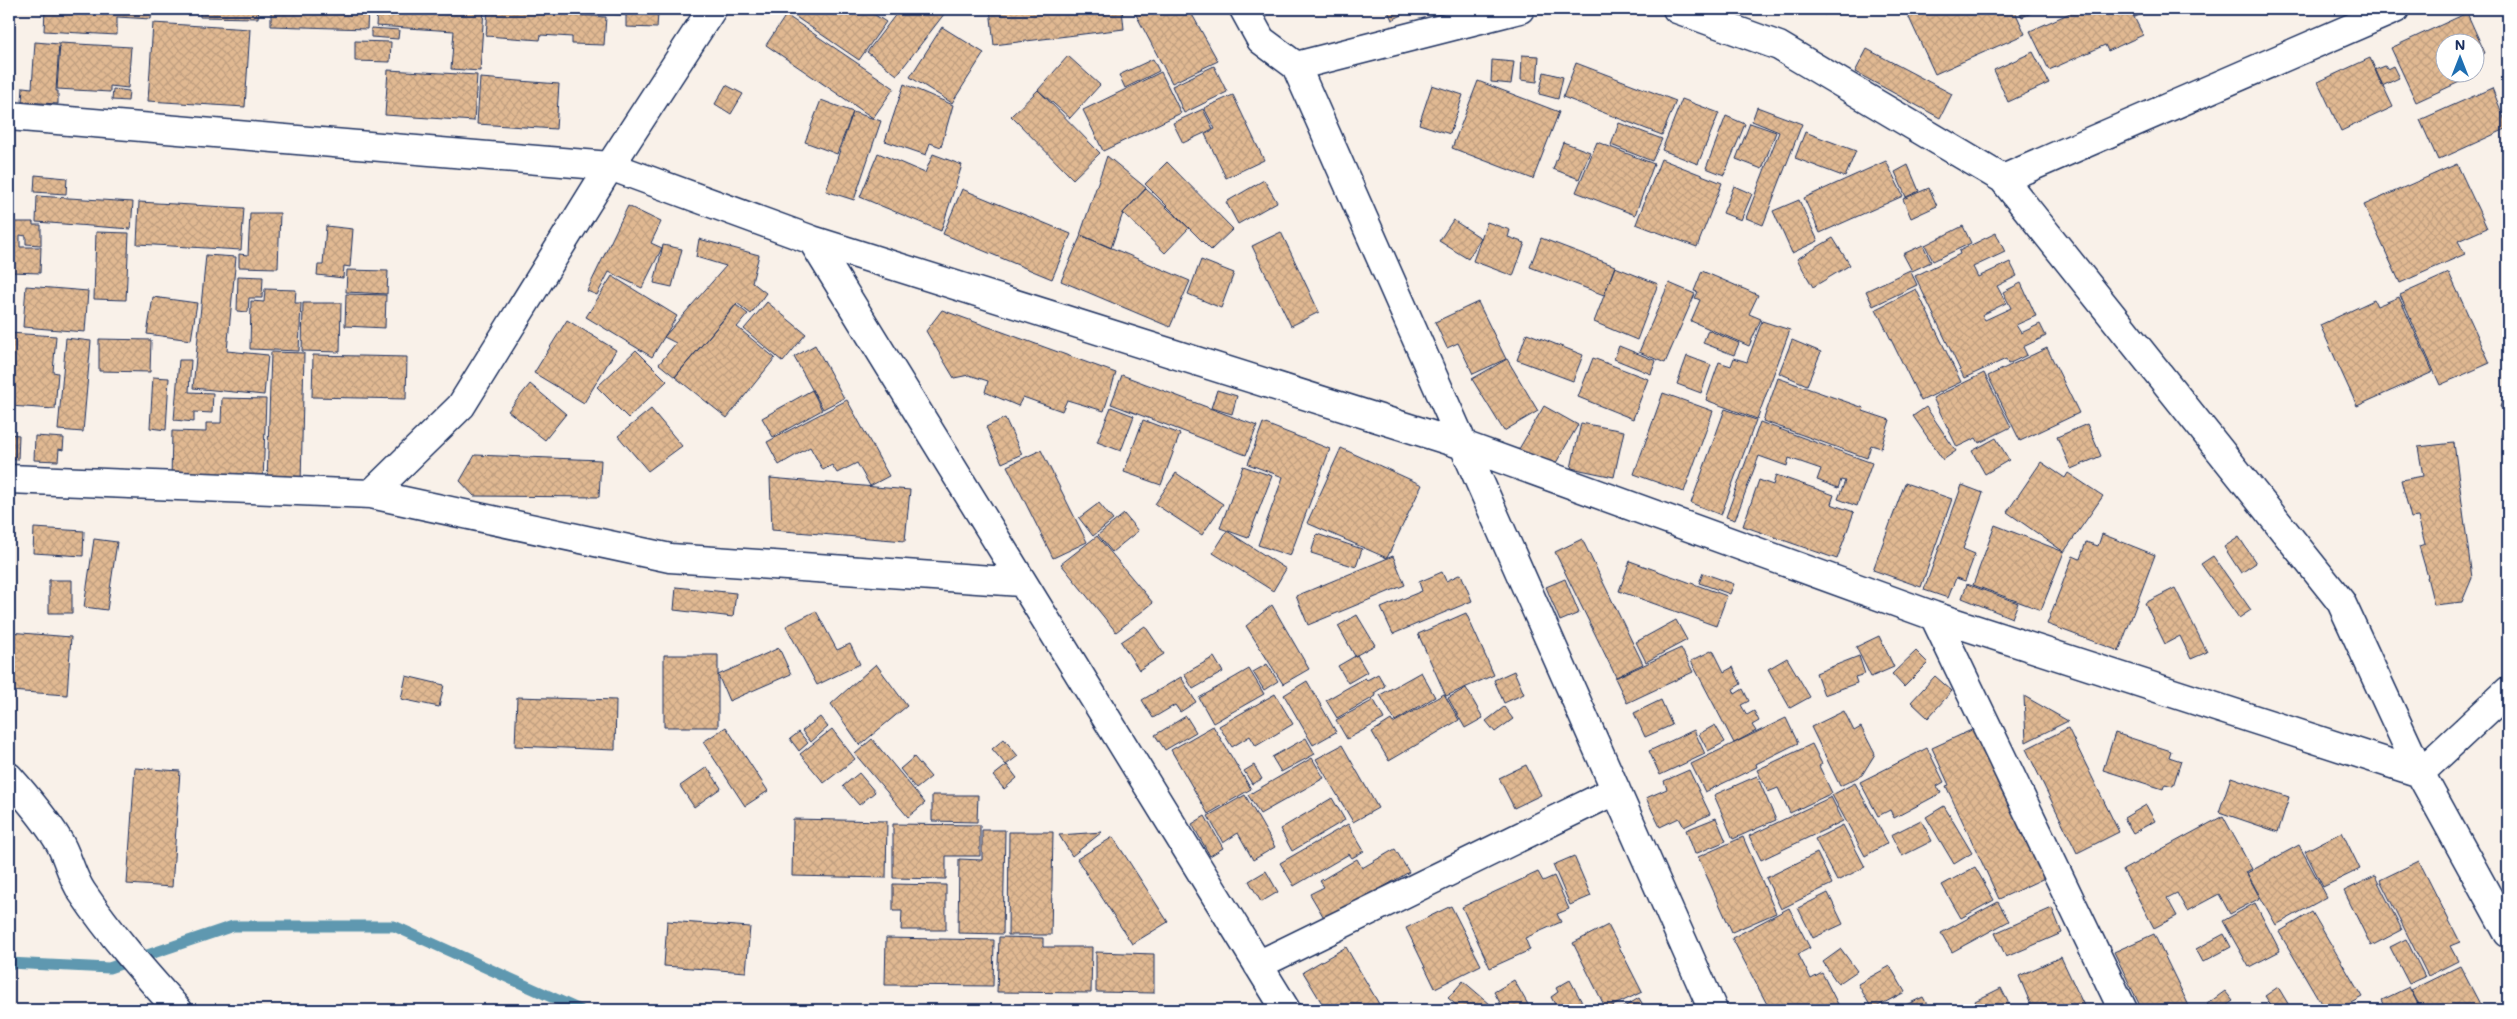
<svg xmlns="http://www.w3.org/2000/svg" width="2517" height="1019" font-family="Mali,sans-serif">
  <defs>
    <pattern id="building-cross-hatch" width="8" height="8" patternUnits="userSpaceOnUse" patternTransform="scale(1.25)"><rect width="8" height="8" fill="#e1b992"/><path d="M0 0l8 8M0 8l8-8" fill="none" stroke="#c09f80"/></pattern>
  </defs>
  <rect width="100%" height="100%" fill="#f9f1e9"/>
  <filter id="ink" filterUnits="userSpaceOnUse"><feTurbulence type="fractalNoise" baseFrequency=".02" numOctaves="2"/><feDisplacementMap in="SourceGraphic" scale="10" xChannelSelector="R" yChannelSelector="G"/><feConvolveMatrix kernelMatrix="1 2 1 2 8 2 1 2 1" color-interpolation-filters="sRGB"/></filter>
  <g filter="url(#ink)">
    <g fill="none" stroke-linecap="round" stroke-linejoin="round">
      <path stroke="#5f98b0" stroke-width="11" d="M9 963 109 968 233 926H394L580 1010"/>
    </g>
    <path fill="url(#building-cross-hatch)" stroke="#1b2f5e" d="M45 9H152L151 19 117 17V35L44 31Z
      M158 9H187V12L158 10Z
      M200 9H259L258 18 200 17Z
      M271 9H368L367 29 271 26Z
      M377 9H484L480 71 451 69 454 31 376 26Z
      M488 9 606 17 604 45 572 44V37L541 35 540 40 486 36Z
      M588 9H599V14H588Z
      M601 9H645V12L658 13 657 28 626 27V15L601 14Z
      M798 9H866L886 22 859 60 793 15Z
      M900 9H948L897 75 867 52Z
      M990 9H1122L1124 29 994 45Z
      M1133 9H1189L1218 61 1172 83Z
      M1387 9H1406L1408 12 1392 20Z
      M1821 9H1837L1824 15Z
      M1905 9H2014L2025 34 1935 74Z
      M2018 9H2041L2022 17Z
      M2079 9H2130L2143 35 2108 51 2105 45 2049 70 2030 31Z
      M2131 9H2154L2135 17Z
      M2467 13 2485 53 2474 58V42H2444V72H2474V67L2477 74 2416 102 2391 48Z
      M786 15 894 88 873 118 766 45Z
      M153 23 250 29 245 107 148 101Z
      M942 27 984 53 952 103 910 77Z
      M371 28 399 30 398 39 371 37Z
      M355 41 391 42 390 62 355 61Z
      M35 42 59 44 56 91H58V104L22 102 23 87 32 88Z
      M60 43 131 47 128 88 110 86V92L57 89Z
      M1867 49 1952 94 1940 118 1855 72Z
      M2033 52 2049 83 2008 102 1994 70Z
      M1522 55 1539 56 1537 82 1521 80Z
      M1068 56 1100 85 1070 118 1038 90Z
      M2370 58 2393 107 2341 131 2318 82Z
      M1153 59 1159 71 1125 88 1119 75Z
      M1492 60 1514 62 1511 84 1491 82Z
      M1576 63 1676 101 1662 135 1563 97Z
      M1214 66 1227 92 1184 113 1172 86Z
      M2385 66 2387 69 2393 66 2399 78 2382 86 2375 70Z
      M388 70 477 75 474 121 385 115Z
      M1161 72 1181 113 1103 151 1083 110Z
      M1544 72 1563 77 1558 99 1539 94Z
      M480 78 559 84 556 129 477 124Z
      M1478 81 1559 112 1533 179 1452 148Z
      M904 84 953 105 941 147 930 143 926 155 885 141Z
      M726 85 743 94 731 114 715 104Z
      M1432 85 1463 95 1450 134 1419 124Z
      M2492 88 2508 128 2438 160 2420 120Z
      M113 89 129 91 128 101 112 100Z
      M1038 90 1100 153 1073 179 1011 116Z
      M1233 95 1264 160 1226 178 1205 134 1215 129 1204 108Z
      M1682 99 1719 113 1698 164 1662 150Z
      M821 100 853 112 837 154 805 142Z
      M1757 107 1802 124 1763 225 1746 218 1779 132 1752 121Z
      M1203 109 1213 129 1183 143 1173 123Z
      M853 112 881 121 854 200 826 191Z
      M1726 116 1745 124 1724 175 1706 168Z
      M1619 123 1662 139 1652 161 1611 145Z
      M1750 123 1776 132 1762 169 1736 159Z
      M1805 132 1856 151 1845 177 1795 158Z
      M1563 142 1590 152 1579 179 1553 169Z
      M1597 142 1654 164 1635 215 1576 192Z
      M878 153 925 173 933 154 962 165 941 231 860 197Z
      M1107 156 1146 188 1123 213 1111 248 1080 235Z
      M1661 159 1722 183 1697 247 1636 224Z
      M1886 161 1903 196 1820 233 1804 198Z
      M1167 162 1233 229 1211 250 1145 184Z
      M2457 164 2487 228 2458 241 2465 254 2400 283 2364 205Z
      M1908 165 1919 191 1906 197 1895 172Z
      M35 175 67 178 66 194 34 192Z
      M1264 180 1277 202 1238 224 1226 202Z
      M1734 186 1752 194 1741 220 1723 213Z
      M1929 188 1937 206 1911 218 1903 199Z
      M962 189 1071 234 1052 279 943 234Z
      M1146 189 1189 228 1165 253 1123 213Z
      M37 196 133 202 131 229 36 222Z
      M1799 200 1818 241 1792 253 1773 211Z
      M139 202 244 208 241 250 137 244Z
      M628 206 661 222 651 243 662 248 642 288 609 272 597 295 587 291Z
      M250 213H280L278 268 239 267V254L248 255Z
      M1453 220 1481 238 1468 259 1439 241Z
      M10 222H33V225H41V245L26 244V236L20 235V247H41L40 273 10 272Z
      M1487 222 1510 230 1508 237 1525 243 1513 276 1473 261Z
      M326 226 353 229 350 267 344 266 343 278 317 275 318 265H323Z
      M1963 226 1971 243 1933 261 1925 245Z
      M96 232 129 233 126 300 94 299Z
      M1281 232 1319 312 1291 326 1252 246Z
      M1996 233 2005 252 1973 267 1978 277 2010 262 2017 276 1997 286 2006 303 1982 315 1985 320 2011 308 2003 292 2021 283 2036 316 2016 325 2021 333 2040 324 2046 336 2023 347 2027 355 2008 364 2006 359 1964 378 1915 276 1960 254 1959 251Z
      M1081 235 1190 281 1170 327 1061 281Z
      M1541 238 1615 266 1604 295 1530 267Z
      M1833 238 1850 265 1813 287 1797 259Z
      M699 239 759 255 752 282 766 293 751 314 737 303 675 377 659 364 676 343 664 337 726 266 696 257Z
      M663 245 682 249 672 287 654 283Z
      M1923 245 1931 262 1912 271 1903 254Z
      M206 255 236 257 227 351 268 355 264 395 193 388Z
      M1201 260 1234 273 1221 308 1188 294Z
      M1615 267 1658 284 1637 340 1594 322Z
      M347 270 388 271 387 294 346 292Z
      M1910 270 1917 285 1873 306 1866 291Z
      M1702 271 1758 295 1749 314 1761 319 1749 346 1691 321 1700 300 1695 298 1698 292 1694 291Z
      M2449 273 2490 363 2440 385 2400 295Z
      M238 276 263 277 262 298H249L248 312 237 311Z
      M612 276 677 316 652 357 586 317Z
      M1669 283 1695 294 1665 363 1639 352Z
      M26 286 88 291 85 332 23 327Z
      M265 289 296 290 295 303H301L299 351 250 349 251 301 264 302Z
      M1916 289 1961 382 1921 401 1876 309Z
      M346 294 386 295 385 328 345 326Z
      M153 297 197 303 191 340 147 334Z
      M2399 297 2433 372 2357 406 2320 325 2374 300 2377 306Z
      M767 302 806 334 783 362 744 329Z
      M1478 302 1506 359 1473 374 1458 343 1447 348 1435 322Z
      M303 303H341L340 352 302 351Z
      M736 305 748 314 737 327 775 358 727 418 675 377Z
      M942 310 1116 373 1104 411 1067 400 1062 411 1023 397 1018 406 985 392 988 381 969 375 954 378 926 331Z
      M567 320 616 350 584 403 534 373Z
      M1762 321 1790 330 1757 419 1706 400 1719 362 1731 366 1734 358 1747 362Z
      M1708 330 1739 343 1734 355 1703 343Z
      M9 333 56 336 53 372 58 373 55 409 9 406Z
      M1527 333 1583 355 1573 381 1517 360Z
      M66 338 91 341 83 432 58 430Z
      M99 339 151 340 150 372 99 371Z
      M1792 340 1821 352 1807 385 1779 373Z
      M815 345 844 398 823 409 794 357Z
      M1619 346 1656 361 1651 374 1614 359Z
      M2047 348 2079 413 2020 441 1988 376Z
      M636 350 667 381 628 418 597 387Z
      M271 352 304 353 301 484 267 483Z
      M313 355 407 357 406 399 312 397Z
      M1687 356 1711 365 1701 393 1677 384Z
      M1593 358 1648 379 1633 419 1578 397Z
      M1507 359 1538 411 1504 431 1472 379Z
      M179 360H191L189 392 213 393 212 413 194 412V422L174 420Z
      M1984 373 2011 427 1979 443 1976 438 1957 447 1933 398Z
      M1122 375 1257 426 1246 455 1111 404Z
      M153 377 169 378 166 430 150 428Z
      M1778 378 1864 408 1863 411 1890 420 1881 448 1871 445 1867 458 1763 421Z
      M530 384 566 414 545 440 508 411Z
      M2508 385V410L2500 407Z
      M812 390 822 410 773 437 762 418Z
      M1217 390 1237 396 1232 414 1211 408Z
      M1663 393 1713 411 1684 492 1634 474Z
      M222 398 266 399 263 482 171 480 172 431 206 432V423H221Z
      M847 400 889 476 870 486 857 463 837 473 832 465 823 470 810 447 779 465 767 442Z
      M1544 406 1578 425 1553 468 1519 449Z
      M1111 407 1134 416 1121 451 1097 442Z
      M1926 407 1956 451 1943 460 1913 416Z
      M651 409 682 446 648 471 618 436Z
      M1725 409 1756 420 1721 515 1691 503Z
      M1005 418 1022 454 1002 463 986 427Z
      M2508 418V439L2501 436Z
      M1143 420 1180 434 1161 485 1124 472Z
      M1760 422 1872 463 1857 506 1838 499 1845 481 1841 480 1838 488 1817 480 1821 469 1789 458 1787 466 1759 456 1735 520 1726 517Z
      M1263 423 1330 449 1290 556 1258 545 1283 477 1248 464Z
      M1581 423 1624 431 1614 477 1571 468Z
      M2087 424 2101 456 2071 469 2057 437Z
      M9 434 19 435 18 460 9 459Z
      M35 436 64 438 63 450 59 449 58 461 34 460Z
      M1996 438 2009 460 1985 474 1972 451Z
      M2454 443 2472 578 2462 602 2434 605 2427 577H2428L2419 546 2425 544 2418 517 2411 518 2401 480 2423 476 2418 447Z
      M1341 448 1422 485 1387 558 1307 523Z
      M1041 450 1087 542 1053 558 1007 466Z
      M475 455 601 460 599 497 474 496 460 481Z
      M2041 462 2065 478 2068 473 2103 496 2064 552 2007 512Z
      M1243 466 1272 476 1248 538 1220 528Z
      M1176 473 1223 504 1202 535 1155 504Z
      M1776 475 1834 495 1831 504 1854 512 1837 559 1743 526 1759 480 1773 485Z
      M770 478 910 490 905 541 772 530Z
      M1905 483 1952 499 1921 587 1873 570Z
      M1962 485 1983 493 1963 549 1975 554 1965 581 1956 578 1948 598 1924 590Z
      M1099 503 1113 520 1093 536 1079 518Z
      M1124 514 1138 531 1112 552 1098 535Z
      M1995 525 2064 552 2041 610 1973 585Z
      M34 528 84 531 83 556 33 553Z
      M1227 531 1286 569 1273 591 1213 553Z
      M1317 534 1362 549 1356 567 1311 553Z
      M2102 534 2155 555 2119 651 2047 624 2073 556 2080 559 2086 542 2098 546Z
      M1097 536 1153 603 1116 632 1061 564Z
      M2239 537 2256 563 2241 573 2224 547Z
      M94 539 117 542 107 610 84 607Z
      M1582 539 1643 664 1616 677 1555 552Z
      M1393 556 1405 585 1308 625 1296 596Z
      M2213 556 2251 610 2239 618 2201 564Z
      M1630 561 1727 596 1716 626 1619 591Z
      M1442 572 1446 581 1461 574 1472 601 1393 634 1381 608 1422 591 1419 582Z
      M1703 573 1734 584 1730 594 1699 583Z
      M1565 579 1579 613 1560 621 1546 587Z
      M49 580H72V613H49Z
      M1967 584 2018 603 2012 618 1962 598Z
      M676 587 736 593 733 617 674 610Z
      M2175 588 2207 652 2191 659 2180 636 2165 644 2145 603Z
      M1272 605 1309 669 1283 684 1246 626Z
      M816 611 837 650 850 644 860 664 817 685 786 626Z
      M1466 613 1494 675 1446 696 1418 634Z
      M1357 615 1375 645 1355 656 1338 626Z
      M1676 620 1687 640 1646 662 1636 642Z
      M1145 626 1164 654 1139 670 1121 642Z
      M9 632 71 637 67 695 9 691Z
      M1879 636 1894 667 1871 677 1856 647Z
      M779 648 791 674 729 701 718 675Z
      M1681 648 1693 672 1627 703 1615 678Z
      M1713 650 1724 672 1733 667 1741 684 1733 689 1735 694 1743 689 1749 701 1741 705 1747 715 1754 711 1759 721 1752 725 1756 731 1734 743 1691 661Z
      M1916 651 1928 663 1904 687 1892 674Z
      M664 655H718V727H664Z
      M1357 655 1367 672 1348 683 1338 666Z
      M1859 656 1865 674 1855 677 1857 683 1824 695 1816 673Z
      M1214 657 1223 672 1193 689 1184 674Z
      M1787 658 1810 697 1790 708 1768 669Z
      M876 664 907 706 860 745 831 704Z
      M1267 664 1278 681 1264 690 1253 672Z
      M1249 669 1264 694 1213 723 1199 698Z
      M1514 671 1524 694 1504 703 1494 680Z
      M1421 672 1435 697 1395 721 1380 695Z
      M1378 674 1385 686 1374 693 1376 696 1337 718 1326 700 1365 678 1367 680Z
      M406 676 444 685 439 707 401 699Z
      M1935 676 1952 691 1928 718 1911 702Z
      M1181 677 1196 702 1180 712 1175 705 1153 718 1142 700Z
      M1307 681 1336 732 1313 745 1284 695Z
      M1466 688 1483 718 1465 728 1448 698Z
      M1275 694 1293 724 1256 746 1250 736 1232 747 1219 726Z
      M1444 694 1459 720 1389 761 1372 732 1391 720 1393 723Z
      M2024 696 2068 721 2026 742Z
      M517 697 616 700 615 750 515 746Z
      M1374 700 1384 719 1347 739 1336 720Z
      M1661 700 1672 725 1645 737 1634 713Z
      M1504 707 1513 719 1495 732 1486 721Z
      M1844 711 1854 731 1861 727 1875 754 1862 775 1840 786 1811 727Z
      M1186 716 1196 732 1165 750 1155 735Z
      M820 717 828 727 811 742 802 731Z
      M1786 718 1798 743 1756 764 1757 767 1705 792 1691 764Z
      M1715 725 1725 742 1708 751 1699 734Z
      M1213 726 1251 789 1208 814 1171 750Z
      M726 727 768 791 745 806 703 742Z
      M1978 727 2049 876 1999 899 1946 786 1949 785 1932 748Z
      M2068 728 2119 832 2077 853 2026 749Z
      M832 729 855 759 824 783 800 754Z
      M1694 730 1705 754 1660 775 1649 751Z
      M799 732 808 743 799 751 790 739Z
      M2115 733 2171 751 2169 757 2181 761 2173 786 2165 784 2163 789 2103 770Z
      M1306 738 1315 754 1281 772 1272 757Z
      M872 739 925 803 908 817 855 754Z
      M1004 739 1018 756 1006 765 992 749Z
      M1812 744 1822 764 1819 766 1832 793 1790 813 1778 788 1768 792 1757 770Z
      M1342 745 1378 808 1353 822 1316 759Z
      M1927 748 1944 782 1937 786 1941 793 1894 818 1890 810 1878 816 1860 782Z
      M914 757 931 777 916 789 900 769Z
      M1312 758 1324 778 1260 814 1248 795Z
      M1007 765 1017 778 1004 789 993 776Z
      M1254 765 1262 779 1252 784 1244 771Z
      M1526 765 1541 795 1514 808 1499 778Z
      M707 767 721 788 694 807 680 786Z
      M135 768 180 771 172 887 127 884Z
      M1689 770 1710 814 1684 827 1679 818 1660 827 1646 798 1667 789 1664 781Z
      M859 773 875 792 859 805 843 786Z
      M1757 776 1776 820 1733 839 1714 795Z
      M2231 777 2289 797 2278 832 2219 812Z
      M1855 783 1888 843 1865 856 1832 795Z
      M932 795H978L977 822 932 821Z
      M1245 795 1275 847 1253 860 1238 833 1223 843 1208 816Z
      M1831 797 1843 821 1761 860 1749 836Z
      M1332 798 1345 820 1292 851 1280 829Z
      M2146 805 2155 821 2133 833 2124 818Z
      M1944 806 1972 853 1954 864 1926 817Z
      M1205 816 1223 848 1210 856 1192 824Z
      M2223 816 2252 869 2246 872 2260 898 2230 914 2219 894 2187 911 2177 893 2167 898 2177 916 2154 928 2123 870Z
      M1716 818 1726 841 1695 854 1686 830Z
      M793 819 887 821 886 878 792 876Z
      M1921 820 1932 841 1902 856 1891 835Z
      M893 824 980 825V856H946V879L893 878Z
      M1348 824 1364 851 1352 858 1349 854 1294 886 1280 863Z
      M1843 825 1865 867 1837 881 1815 839Z
      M982 830H1005L1003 934 958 933 959 859 982 860Z
      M1009 832H1053L1051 935H1008Z
      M1102 832 1072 856 1059 835Z
      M2342 832 2360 869 2323 887 2305 851Z
      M1113 837 1168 922 1132 944 1077 859Z
      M1743 837 1776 913 1732 932 1698 857Z
      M2299 845 2327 897 2276 925 2247 873Z
      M1395 849 1409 872 1326 921 1310 894 1324 887 1320 881 1357 859 1362 868Z
      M1817 853 1832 884 1781 909 1766 878Z
      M1574 856 1591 896 1570 905 1553 865Z
      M2419 861 2460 942 2450 946 2458 961 2428 976 2380 880Z
      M1975 867 1994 900 1961 918 1942 885Z
      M1266 871 1278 892 1261 902 1249 881Z
      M1538 872 1543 881 1554 876 1569 909 1557 914 1561 922 1525 938 1530 950 1490 968 1462 907Z
      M2375 876 2402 930 2371 946 2344 891Z
      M893 884 946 885V930H901L902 911H893Z
      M1828 893 1843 924 1813 938 1798 908Z
      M1998 902 2009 921 1952 952 1941 933Z
      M2255 903 2280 951 2249 967 2223 921Z
      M1451 906 1481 965 1435 988 1406 928Z
      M1789 908 1810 948 1798 954 1811 979 1822 973 1841 1010H1770L1732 938Z
      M2052 908 2062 933 2006 957 1995 933Z
      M2312 912 2362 997 2338 1010H2325L2279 932Z
      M667 921 750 927 746 972 664 966Z
      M1608 925 1642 992 1606 1009 1573 943Z
      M2154 934 2191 1010H2142L2114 952Z
      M2224 934 2231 947 2203 962 2196 949Z
      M999 937 1043 938V947H1092L1091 993 997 992Z
      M886 938 994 940 993 986 885 985Z
      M2406 939 2425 977 2409 984 2390 947Z
      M1346 947 1379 1004 1368 1010H1326L1303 972Z
      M1841 949 1857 971 1838 984 1823 962Z
      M1096 952 1154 954V993L1096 992Z
      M2061 957 2086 1010H2033L2019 976Z
      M1890 966 1905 992 1872 1009 1858 984Z
      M2460 966 2483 1010H2422L2411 990Z
      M1514 980 1530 1008 1527 1010H1504L1494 992Z
      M1570 980 1584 1006 1577 1010H1558L1551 997 1558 992 1556 988Z
      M1463 981 1497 1010H1473L1470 1008 1462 1010 1448 998Z
      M2278 987 2290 1007 2285 1010H2274L2265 996Z
      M2409 987 2421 1010H2387L2382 1000Z
      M2001 988 2012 1010H1979L1975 1001Z
      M2225 991 2233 1001 2220 1010H2212L2207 1004Z
      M1923 997 1930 1010H1895Z
      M1639 998 1646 1010H1619Z"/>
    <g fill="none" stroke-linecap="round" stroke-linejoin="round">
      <g stroke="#1b2f5e" stroke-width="31">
        <path id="minor" d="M1244 9 1261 40 1296 66 1713 1010
          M1677 9 1779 46 2003 179 2341 602 2420 773 2508 933
          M1296 66 1520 9
          M9 116 610 166 812 240 1463 445 1934 616 2420 773 2508 691
          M2003 179 2395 9
          M812 240 1286 1010
          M9 479 371 494 670 558 1021 582
          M371 494 461 406 610 166 712 9
          M1934 616 2123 1010
          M9 777C26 797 44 817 58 840 68 856 71 876 82 892 111 935 144 972 178 1010
          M1258 965 1616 790"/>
      </g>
      <use href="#minor" stroke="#fff" stroke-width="28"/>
    </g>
  </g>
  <rect width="2517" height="1019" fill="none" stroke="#fff" stroke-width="30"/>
  <rect x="15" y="15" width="2487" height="989" fill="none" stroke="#1b2f5e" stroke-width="2" filter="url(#ink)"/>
  <g transform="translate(2460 58)"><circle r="24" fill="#ffffff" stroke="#a4acbf"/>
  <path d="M0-4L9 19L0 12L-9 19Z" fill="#1f6fb2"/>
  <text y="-8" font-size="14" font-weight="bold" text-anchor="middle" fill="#1b2f5e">N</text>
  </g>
</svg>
